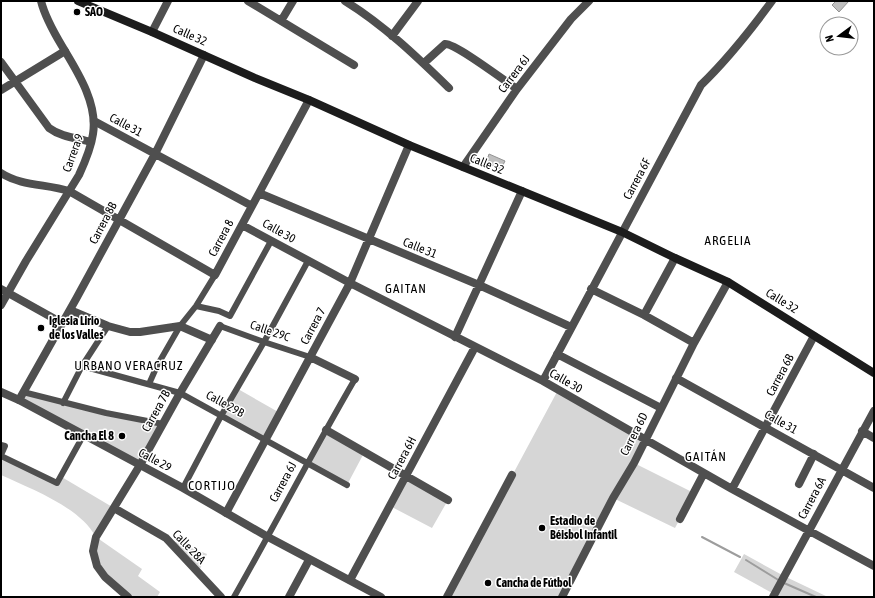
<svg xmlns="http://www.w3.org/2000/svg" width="875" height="598" font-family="'Asap Condensed',sans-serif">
  <rect width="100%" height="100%" fill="#fff"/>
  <path fill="#d6d6d6" d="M238 389 280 413 265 440 221 416Z
    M558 390 645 440 634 463 694 493 675 528 613 498 562 597H447Z
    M23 392 163 424 140 465 19 400Z
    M326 430 364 453 347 485 307 463Z
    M1 456 56 483 60 476 114 508 96 537 142 569 138 576 160 592 157 597H128L97 566C97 559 98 542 95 536 80 507 29 488 1 475Z
    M406 476 448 500 432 528 390 506Z
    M166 538 207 554 198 573Z
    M744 554 784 576 828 597H773L774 594 734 572Z"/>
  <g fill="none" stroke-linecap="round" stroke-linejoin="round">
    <path stroke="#9d9d9d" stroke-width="2" d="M702 537 740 557
      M746 560 780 581
      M784 583 816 597"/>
  </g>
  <path fill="#bfbfbf" stroke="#939393" d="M836 1H849L839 12 832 5Z
    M489 154 505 161 501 169 486 163Z"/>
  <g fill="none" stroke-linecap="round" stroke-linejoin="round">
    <path stroke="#4f4f4f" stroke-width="6" d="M196 306 219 311 230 316 271 241
      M220 326 264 342 310 357
      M82 366 180 393 347 485
      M149 384 157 366 180 326 196 306 215 275
      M23 392 106 413 163 424
      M63 403 82 366 108 326
      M1 445 5 446 1 455
      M1 456 57 483 83 436
      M183 488 221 416 264 342 308 261
      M234 597C275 525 313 451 355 379"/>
    <path stroke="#4f4f4f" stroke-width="8" d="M248 1 354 65
      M345 1C384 25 417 57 449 88
      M281 21 293 1
      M392 36 418 1
      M1 62 49 128C61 137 77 138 91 142
      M424 63 445 44C455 43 505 81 517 89
      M1 90 65 51
      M94 121 252 206
      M463 167 517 89 571 19 589 1
      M1 173C21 186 47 184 69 191L215 275 309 100
      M259 193 479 285 571 327
      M242 225 350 283 543 381 732 489 874 566
      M1 289 62 323
      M591 289 644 315 694 343
      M70 310 108 326 130 332H140L180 326 212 340
      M644 315 675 258
      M455 337 522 191
      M557 354 661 408
      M310 357 355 379
      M676 378 874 488
      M543 381 701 85C728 59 750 31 772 1
      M19 400 76 299 155 154 204 55
      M326 430 448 500
      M862 431 874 438
      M799 484 814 454
      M732 489 814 336
      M114 508 166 538 221 597
      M226 513 350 283 409 145
      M680 519 704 473
      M350 580 475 347
      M128 597 105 577 97 566 93 551 96 537 140 465 180 393 220 326
      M289 597 309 560
      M447 597 512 475
      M562 597 613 498 634 463 694 343 728 282
      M773 597 874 411"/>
    <path stroke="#4f4f4f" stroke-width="8" d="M152 32 168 1
      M1 305 26 261 79 175C85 162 91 148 93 134 98 103 77 71 62 46 53 31 45 17 41 1
      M1 392 19 400 183 488 268 537 381 597"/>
    <path stroke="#1c1c1c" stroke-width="8" d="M78 1 152 32 255 78 309 100 409 145 622 232 675 258 728 282 874 373"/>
  </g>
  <g fill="#000" stroke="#fff" stroke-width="1.5">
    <circle cx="77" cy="12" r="4"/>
    <circle cx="41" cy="328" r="4"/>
    <circle cx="122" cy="436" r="4"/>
    <circle cx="542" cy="528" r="4"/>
    <circle cx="488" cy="583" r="4"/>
  </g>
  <g text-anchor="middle" stroke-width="3" stroke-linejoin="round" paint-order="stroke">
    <g font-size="12" font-weight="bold" fill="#000" stroke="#fff" text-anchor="start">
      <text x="85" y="16">SAO</text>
      <text x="49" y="325">Iglesia Lirio<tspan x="49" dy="14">de los Valles</tspan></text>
      <text x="114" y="440" text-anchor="end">Cancha El 8</text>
      <text x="550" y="525">Estadio de<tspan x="550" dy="14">Béisbol Infantil</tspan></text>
      <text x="496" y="587">Cancha de Fútbol</text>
    </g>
    <g font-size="12" fill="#000" stroke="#fff">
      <text transform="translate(190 35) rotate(24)" y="4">Calle 32</text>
      <text transform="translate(514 74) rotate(-53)" y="4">Carrera 6J</text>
      <text transform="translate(126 125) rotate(28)" y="4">Calle 31</text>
      <text transform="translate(73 153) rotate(-70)" y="4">Carrera 9</text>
      <text transform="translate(487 164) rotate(22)" y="4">Calle 32</text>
      <text transform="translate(637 179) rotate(-62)" y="4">Carrera 6F</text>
      <text transform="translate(103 223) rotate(-62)" y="4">Carrera 8B</text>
      <text transform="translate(279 231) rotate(29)" y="4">Calle 30</text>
      <text transform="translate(221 238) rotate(-62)" y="4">Carrera 8</text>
      <text transform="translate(420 248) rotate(22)" y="4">Calle 31</text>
      <text transform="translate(782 301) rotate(32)" y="4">Calle 32</text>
      <text transform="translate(313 326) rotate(-62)" y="4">Carrera 7</text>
      <text transform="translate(270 331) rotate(19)" y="4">Calle 29C</text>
      <text transform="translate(780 375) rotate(-62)" y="4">Carrera 6B</text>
      <text transform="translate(566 381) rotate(30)" y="4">Calle 30</text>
      <text transform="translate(225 404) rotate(29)" y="4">Calle 29B</text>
      <text transform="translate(156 411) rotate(-61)" y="4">Carrera 7B</text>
      <text transform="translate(781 422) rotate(29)" y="4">Calle 31</text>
      <text transform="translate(634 434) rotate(-63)" y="4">Carrera 6D</text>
      <text transform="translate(402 458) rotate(-62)" y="4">Carrera 6H</text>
      <text transform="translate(155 460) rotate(28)" y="4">Calle 29</text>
      <text transform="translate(283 482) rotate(-62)" y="4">Carrera 6J</text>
      <text transform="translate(812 498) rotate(-62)" y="4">Carrera 6A</text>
      <text transform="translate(189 547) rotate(46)" y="4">Calle 28A</text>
    </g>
    <g font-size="13" letter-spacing="1" fill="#000" stroke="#fff">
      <text x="728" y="245">ARGELIA</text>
      <text x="406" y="293">GAITAN</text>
      <text x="129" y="370">URBANO VERACRUZ</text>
      <text x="706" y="461">GAITÁN</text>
      <text x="212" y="490">CORTIJO</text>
    </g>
  </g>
  <rect width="875" height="598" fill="none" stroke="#000000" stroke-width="4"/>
  <g transform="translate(839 36) rotate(255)"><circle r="19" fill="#ffffff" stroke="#999999"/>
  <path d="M0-3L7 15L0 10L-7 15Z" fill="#000000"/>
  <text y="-6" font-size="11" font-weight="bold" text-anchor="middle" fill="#000000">N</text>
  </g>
</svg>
